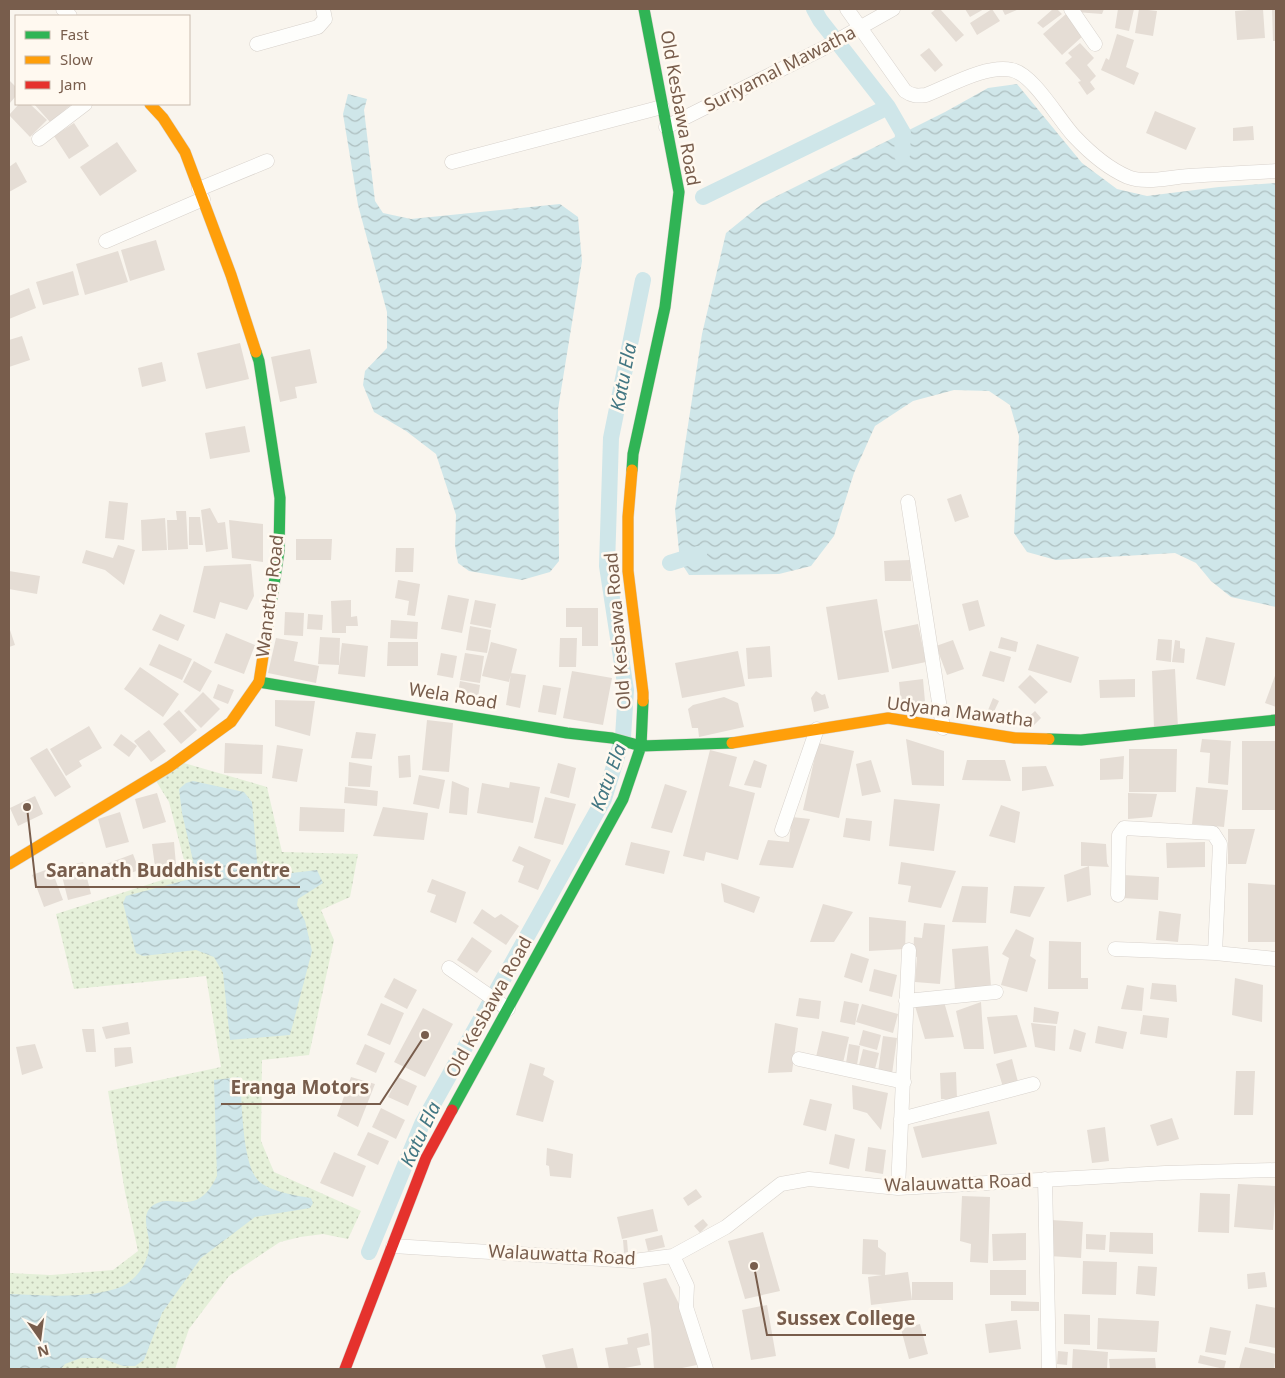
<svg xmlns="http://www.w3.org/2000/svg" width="1285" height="1378" font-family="'Noto Sans',sans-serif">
  <defs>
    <pattern id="park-dots" width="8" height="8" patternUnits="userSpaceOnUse" patternTransform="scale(1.25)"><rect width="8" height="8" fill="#e5f0d9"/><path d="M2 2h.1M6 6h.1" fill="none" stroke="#bec6b2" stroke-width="1.8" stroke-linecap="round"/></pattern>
    <pattern id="water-waves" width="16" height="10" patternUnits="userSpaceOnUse" patternTransform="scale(1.25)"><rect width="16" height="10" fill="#cfe6e9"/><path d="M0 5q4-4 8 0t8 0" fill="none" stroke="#adbebf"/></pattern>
  </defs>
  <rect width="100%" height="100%" fill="#f9f5ee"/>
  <path fill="url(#park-dots)" d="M177 761 267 787 282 852 358 854 350 897 321 910 334 940 309 1055 262 1060 261 1141 274 1172 361 1211 348 1239 323 1234 300 1237 280 1242 229 1276 189 1329 175 1369H9V1273L51 1275 113 1270 138 1251 125 1192 108 1091 221 1067 206 976 74 989 56 914 184 873 185 864 169 802 153 776Z"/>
  <path fill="url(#water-waves)" d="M1017 84 1082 163 1117 189 1147 196 1219 187 1276 183V607L1231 597 1211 581 1196 563 1175 553 1056 560 1027 552 1014 533 1019 436 1010 405 989 391 954 390 913 401 875 426 854 473 834 536 811 566 779 574 689 575 680 561 675 510 702 334 726 233 763 203 945 112 988 88Z
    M348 94 367 99 364 110 375 201 383 213 411 219 560 204 578 217 582 261 558 409 559 561 550 572 522 580 469 571 458 563 455 545 456 515 436 454 406 431 374 412 363 385 365 371 387 348V312L358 205 343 114Z
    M193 781 244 792 252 802 258 872 266 876 317 870 323 883 298 899 297 905 305 921 312 951 290 1035 230 1040 223 973 214 957 196 950 143 956 136 953 123 903 126 896 194 878 195 869 182 813 179 789 186 783Z
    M240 1077C242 1101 242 1161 257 1179 266 1191 297 1196 311 1198L313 1203 310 1208 255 1217 201 1258 162 1313 144 1360 135 1366H123L101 1358H81L65 1364 61 1369H9V1294C43 1295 82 1299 115 1289 134 1284 150 1263 149 1243 149 1232 141 1216 151 1207 172 1189 195 1222 217 1176L214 1080Z"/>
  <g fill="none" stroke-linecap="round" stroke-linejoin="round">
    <path stroke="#cfe6e9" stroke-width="16" d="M888 107 903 133 902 155
      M703 197 888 107 820 20 814 9
      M670 563 699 554
      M369 1252 422 1124 604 799 623 737 626 690 607 566 611 438 643 280"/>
  </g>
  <path fill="#e5ddd5" d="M936 9H940L964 35 956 42 931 13Z
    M965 9H984L970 17Z
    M992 9 1000 21 977 35 970 23Z
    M1002 9H1019L1005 15Z
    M1053 9H1057L1062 14 1043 28 1037 23Z
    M1076 9H1104L1102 14 1076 12Z
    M1118 9H1134L1129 31 1115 28Z
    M1139 9 1157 11 1153 36 1135 33Z
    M1263 9 1265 38 1237 40 1235 11Z
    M1272 9H1276V41H1273Z
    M1066 14 1084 35 1062 55 1043 34Z
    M1117 34 1134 40 1126 67 1139 73 1134 85 1101 70 1106 58 1109 60Z
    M1080 43 1094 58 1087 65 1096 76 1090 82 1095 89 1087 95 1078 82 1081 81 1065 63 1072 57 1068 53Z
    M929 48 943 65 935 72 920 55Z
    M9 80 16 87V96L9 104Z
    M19 104H30L47 120 30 137 9 115Z
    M34 104H72L50 122Z
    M1155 111 1196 128 1186 150 1146 133Z
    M74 123 89 146 69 159 54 136Z
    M1253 126 1254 140 1233 141V128Z
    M117 142 137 171 100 196 80 167Z
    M16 162 27 182 9 192V167Z
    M156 240 165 270 130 281 121 250Z
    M118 251 128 282 85 295 76 264Z
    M73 271 79 295 43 305 36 282Z
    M29 288 36 308 9 319V296Z
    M22 336 30 360 9 367V340Z
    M240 343 249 379 206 389 197 353Z
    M310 349 317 383 295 387 297 398 280 402 271 357Z
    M162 362 166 381 142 387 138 368Z
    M245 426 250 452 210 459 205 433Z
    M961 494 969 517 955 522 947 499Z
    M109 501 128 503 124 540 105 538Z
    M210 508 218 523 225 522 228 549 206 552 201 510Z
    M176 511H186L188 549 168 550 167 520H177Z
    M189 517H200L203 545H189Z
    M165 518 167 550 142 551 141 520Z
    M229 520 263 524V562L232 558Z
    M296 539H332L331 560H296Z
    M118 545 135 550 124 585 105 570 82 563 86 550 113 558Z
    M396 548H414L413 572H395Z
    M910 560 911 581H885L884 561Z
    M251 564 254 596 247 610 220 602 215 619 193 612 204 566Z
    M9 571 40 576 37 594 9 589Z
    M398 580 420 584 415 616 407 615 409 601 395 598Z
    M448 595 469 599 462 633 441 629Z
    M877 599 889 672 838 680 826 607Z
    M351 600V617L357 616 358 626H346V633H332L331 601Z
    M475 600 496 604 491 628 470 624Z
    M978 600 985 626 969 631 962 604Z
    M566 608H598V646H582V627H566Z
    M285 612 304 613 303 636 284 635Z
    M160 614 185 625 178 641 152 630Z
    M308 614 323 615 322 630 307 629Z
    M391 620 418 622 417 639 390 638Z
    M918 624 926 662 892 669 884 631Z
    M470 626 491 630 487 653 466 650Z
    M9 627 15 645 9 647Z
    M226 633 255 645 244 674 214 663Z
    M320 637 340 638 339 665 318 664Z
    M1001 637 1018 642 1016 652 998 648Z
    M1206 637 1235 643 1225 686 1196 679Z
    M276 638 298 642 294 661 319 666 316 683 268 673Z
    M560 638H577L576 667H559Z
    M1158 639 1172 640 1171 662 1156 660Z
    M953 640 964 669 947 675 936 646Z
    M1175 640 1180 641V648L1185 649 1184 663 1172 662Z
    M388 642H418V666H387Z
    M491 642 517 649 509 682 482 676Z
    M342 643 368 646 365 677 338 674Z
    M159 644 192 659 182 680 149 665Z
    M1037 644 1079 657 1071 683 1028 670Z
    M770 646 772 677 748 679 746 648Z
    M738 651 745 686 682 698 675 663Z
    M990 651 1011 657 1004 682 982 676Z
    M441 653 457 656 453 678 437 675Z
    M465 653 484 656 480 683 460 680Z
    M194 661 212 671 200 692 183 682Z
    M140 667 179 694 163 717 124 689Z
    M1175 669 1178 728 1154 729 1152 671Z
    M572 671 612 678 603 725 563 718Z
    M511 673 526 675 520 708 506 705Z
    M1276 673V707L1265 703Z
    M1030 675 1048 692 1035 704 1018 687Z
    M923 679 925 702 901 704 899 682Z
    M1135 679V697L1100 698 1099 680Z
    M460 681 480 685 477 703 457 699Z
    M218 684 234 690 228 704 213 698Z
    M543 685 561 688 556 715 538 712Z
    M816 691 822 695 825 694 829 708 814 712 811 698Z
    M203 692 220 709 201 728 184 711Z
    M724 697 738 703 744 727 699 737 698 728H692L688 709 693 705Z
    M993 698 999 701 989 722 984 720Z
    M275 700 315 701 310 736 275 726Z
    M179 710 197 730 181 744 163 724Z
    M1035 711 1041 718 1031 728 1024 721Z
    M427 720 453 723 449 772 422 770Z
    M89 726 102 748 79 761 82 766 66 776 50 749Z
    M149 730 166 751 151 762 134 741Z
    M356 732 376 734 372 759 351 758Z
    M121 734 137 746 129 757 113 745Z
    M906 739 944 751V786L912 785Z
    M1202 739 1231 741 1228 785 1208 783 1210 753 1200 752Z
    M1242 741H1276V810H1242Z
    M225 743 263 745 262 774 224 773Z
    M818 743 854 751 839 818 803 810Z
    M277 745 303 749 297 782 272 778Z
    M47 748 71 787 55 797 30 758Z
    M1129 749H1177L1176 792H1129Z
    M710 750 737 757 729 786 755 793 738 860 706 852 704 861 683 856Z
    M410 755 411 777 399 778 398 756Z
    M1124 756 1123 779 1100 780V759Z
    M754 760 767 765 761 788 744 785Z
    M871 760 881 792 862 796 856 764Z
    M967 760H1005L1011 781 962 780Z
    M349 762 372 766 370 787 348 786Z
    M558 763 576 768 569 798 550 793Z
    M1046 766 1054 786 1022 791V767Z
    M419 775 445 780 439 809 413 804Z
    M452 781 469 788 467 815 449 813Z
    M510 782 540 787 533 823 477 813 482 783 509 788Z
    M665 784 687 791 672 833 651 828Z
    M345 787 378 791 377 806 344 803Z
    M1196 787 1228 790 1224 827 1192 824Z
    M157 793 166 822 143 829 135 799Z
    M1128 793 1157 794 1152 817 1128 819Z
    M35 796 43 814 18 826 10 808Z
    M545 797 576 804 563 845 534 838Z
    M894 799 940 804 934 851 889 846Z
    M1001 805 1020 812 1015 843 989 836Z
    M300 807 345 809 344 832 299 831Z
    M383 807 428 813 424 840 373 836Z
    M120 812 129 842 106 848 98 819Z
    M792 817 810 819 793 868 759 865 768 840 789 842Z
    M846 818 872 821 870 841 843 837Z
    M1228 829H1255L1246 864H1228Z
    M174 842 176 865 155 867 152 844Z
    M631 842 670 851 664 874 625 865Z
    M1081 842 1106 844 1107 863 1109 867 1089 866 1091 895 1067 902 1064 875 1089 866H1081Z
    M1205 842V867L1167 868 1166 843Z
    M519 846 551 860 538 890 518 882 524 866 512 861Z
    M133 854 139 870 112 880 106 864Z
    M83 862 91 894 68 900 60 868Z
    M901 862 956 871 941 908 908 902 911 886 898 884Z
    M51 868 63 900 44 907 32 875Z
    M1123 875 1159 877 1158 900 1122 898Z
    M432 879 466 892 456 923 430 912 436 895 427 892Z
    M721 883 760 897 754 913 724 902Z
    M1248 883 1276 885 1275 942H1248Z
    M962 886 988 887 986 923 952 922Z
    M1014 886 1045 887 1030 917 1010 913Z
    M823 904 853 912 834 942H810Z
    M482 909 495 918 501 914 519 926 506 945 473 923Z
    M1159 911 1181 914 1178 942 1156 940Z
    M869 917 906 921 905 949 869 951Z
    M924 923 945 925 940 984 915 982 917 957 913 956 914 937 922 938Z
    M1016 929 1034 938 1030 956 1036 960 1027 992 1001 985 1009 958 1002 954Z
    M472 937 492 951 477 973 457 960Z
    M1049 941 1081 942V978H1088V989H1048Z
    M988 946 991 987 955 990 952 949Z
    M851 953 869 959 862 983 844 977Z
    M874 969 897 975 892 997 869 991Z
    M394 978 417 990 407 1009 384 997Z
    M1235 978 1263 985 1262 1022 1232 1015Z
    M1152 983 1176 985 1177 1002 1150 999Z
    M1127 985 1144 988 1142 1011 1121 1009Z
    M799 998 821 1001 819 1019 796 1016Z
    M943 998 954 1037 925 1039 915 1006Z
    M844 1001 859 1004 855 1025 840 1022Z
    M981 1002 984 1049H964L956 1011Z
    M381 1003 404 1013 390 1045 367 1035Z
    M862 1004 898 1014 893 1033 856 1022Z
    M1034 1007 1059 1012 1057 1024 1033 1022Z
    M423 1008 453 1024 425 1077 394 1062Z
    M1017 1015 1027 1047 994 1054 987 1017Z
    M1143 1015 1169 1018 1167 1038 1140 1034Z
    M128 1022 130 1034 106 1039 102 1027Z
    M775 1023 798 1028 792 1072 768 1073Z
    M1031 1023 1056 1026 1055 1051 1035 1047Z
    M1098 1026 1127 1032 1123 1049 1095 1043Z
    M82 1029H94L96 1052H86Z
    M1074 1029 1086 1033 1081 1052 1069 1049Z
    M863 1030 881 1035 877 1050 859 1045Z
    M822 1031 849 1037 843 1063 816 1057Z
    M883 1036 897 1038 892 1074 878 1072Z
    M35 1044 43 1068 22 1075 16 1047Z
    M365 1044 385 1053 376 1073 356 1064Z
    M849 1044 860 1046 857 1065 846 1063Z
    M131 1047 133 1063 115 1067 114 1048Z
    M863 1049 879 1053 875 1069 859 1065Z
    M1012 1059 1018 1082 1003 1087 996 1064Z
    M530 1063 545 1068 543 1075 554 1081 543 1122 516 1115Z
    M1236 1071H1255L1253 1115H1234Z
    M956 1072 957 1099H941L940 1073Z
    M351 1077 375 1084 358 1127 337 1116Z
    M398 1077 417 1086 408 1106 388 1097Z
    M852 1085 888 1093 881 1130 867 1113 853 1109Z
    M810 1099 832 1104 826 1131 803 1125Z
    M381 1108 405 1120 396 1139 372 1127Z
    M989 1111 997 1144 922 1158 913 1127Z
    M1172 1118 1179 1139 1157 1146 1150 1125Z
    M1105 1127 1109 1161 1092 1163 1087 1130Z
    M368 1132 389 1141 378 1165 357 1155Z
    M835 1134 855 1139 849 1169 829 1164Z
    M868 1147 886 1150 883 1174 865 1171Z
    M547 1148 573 1154 571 1178 550 1176 549 1166 546 1165Z
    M334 1152 366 1166 353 1197 320 1183Z
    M1238 1184 1276 1186 1273 1230 1234 1227Z
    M696 1189 702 1197 688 1206 683 1198Z
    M1200 1193 1230 1194 1229 1233 1198 1232Z
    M962 1196 990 1197 988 1263 970 1262 971 1244 960 1241Z
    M653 1209 658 1231 622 1239 617 1217Z
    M703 1219 708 1225 700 1233 694 1226Z
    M1051 1220 1083 1222 1081 1258 1049 1256Z
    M763 1232 780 1291 745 1299 728 1241Z
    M1110 1232 1153 1233V1254L1109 1252Z
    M1026 1233V1260L993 1261 992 1234Z
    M1086 1234 1106 1235 1105 1250 1086 1249Z
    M662 1235 665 1247 648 1251 645 1239Z
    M863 1239 878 1240V1247L886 1253 885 1275 908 1272 912 1300 871 1305 868 1277 882 1275 862 1274Z
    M623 1240H627L628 1252 624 1253Z
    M1083 1261 1117 1262 1116 1295 1082 1294Z
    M1138 1266 1157 1267 1155 1296 1136 1294Z
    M990 1270H1026V1295H990Z
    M1265 1272 1267 1287 1248 1289 1247 1274Z
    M666 1278 687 1320 702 1364 677 1369H654L651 1329 643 1283Z
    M912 1282H953V1300H912Z
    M1011 1301 1039 1302V1311H1011Z
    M1256 1304 1276 1308V1348L1249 1343Z
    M767 1305 776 1356 751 1360 742 1310Z
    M1064 1314 1090 1315V1345L1064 1344Z
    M1098 1318 1159 1321 1157 1352 1097 1349Z
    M1017 1320 1021 1349 989 1353 985 1324Z
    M920 1324 928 1354 909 1359 901 1329Z
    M1210 1327 1231 1331 1226 1355 1205 1352Z
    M648 1333 650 1345 637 1348 641 1365 619 1369H609L605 1348 628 1344 627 1338Z
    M1245 1347 1276 1354 1274 1369H1239Z
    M573 1348 578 1369H546L542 1355Z
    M1073 1349 1108 1352 1107 1369H1072Z
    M1058 1351 1068 1352 1067 1365 1057 1364Z
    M1200 1355 1226 1361 1224 1369 1198 1363Z
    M1155 1358 1156 1369H1110L1109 1359Z"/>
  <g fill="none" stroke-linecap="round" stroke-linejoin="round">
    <g stroke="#d8d2cc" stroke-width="15">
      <path id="street" d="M63 9 70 16
        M847 9 905 91C912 96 917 96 926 95 949 86 987 64 1012 70 1033 74 1059 120 1074 136 1090 153 1107 168 1128 177 1147 184 1169 177 1189 176 1218 174 1247 173 1276 171
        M1071 9 1095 44
        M257 44 318 27 325 19 323 9
        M666 127 822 49 893 9
        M39 139 85 104
        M452 162 662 107
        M199 189 267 161
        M106 241 203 199
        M908 502 943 728
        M782 830 817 729
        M1118 895 1119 835 1124 828 1213 833 1220 844 1215 953
        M1115 949 1215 953 1276 959
        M449 968 508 1009
        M906 1001 996 992
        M799 1059 904 1082
        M901 1119 1033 1084
        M1045 1179 1049 1369
        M898 1188 909 950
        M393 1246 633 1261 673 1256 726 1227 781 1184 809 1179 898 1188 1165 1173 1276 1170
        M673 1256 687 1286 686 1307 706 1369"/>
    </g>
    <g stroke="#d8d1ca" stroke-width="12">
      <path id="fast" d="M256 352 259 361 280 498 279 551 269 618
        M632 470 633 454 665 307 679 192 644 9
        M259 682 567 733 612 738 641 746 732 743
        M1049 739 1081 740 1276 720
        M452 1110 623 799 641 746 643 701"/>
    </g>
    <g stroke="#d8d1ca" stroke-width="12">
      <path id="slow" d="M150 104 163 118 185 152 231 275 256 352
        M632 470 628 517V571L643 693V701
        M732 743 888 718 1015 738 1049 739
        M9 864 169 767 231 722 259 682 269 618"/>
    </g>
    <g stroke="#d8d1ca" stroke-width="12">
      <path id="jam" d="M345 1369 426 1158 452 1110"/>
    </g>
    <use href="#street" stroke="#fefefc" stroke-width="14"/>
    <use href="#fast" stroke="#30b455" stroke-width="11"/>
    <use href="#slow" stroke="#ff9f0a" stroke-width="11"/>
    <use href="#jam" stroke="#e5322d" stroke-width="11"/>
  </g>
  <g text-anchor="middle" stroke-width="5" stroke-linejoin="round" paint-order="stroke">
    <g font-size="18" fill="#785d4c" stroke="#fff9f0">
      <text transform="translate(780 69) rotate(-27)" y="6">Suriyamal Mawatha</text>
      <text transform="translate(680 108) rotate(80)" y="6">Old Kesbawa Road</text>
      <text transform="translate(270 596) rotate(-83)" y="6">Wanatha Road</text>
      <text transform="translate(618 631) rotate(-95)" y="6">Old Kesbawa Road</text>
      <text transform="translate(453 696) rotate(9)" y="6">Wela Road</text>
      <text transform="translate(960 712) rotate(7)" y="6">Udyana Mawatha</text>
      <text transform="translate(489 1007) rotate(-61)" y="6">Old Kesbawa Road</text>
      <text transform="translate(958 1183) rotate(-2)" y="6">Walauwatta Road</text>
      <text transform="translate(562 1255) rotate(3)" y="6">Walauwatta Road</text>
    </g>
    <g font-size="19" font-style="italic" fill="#437783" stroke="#fff9f0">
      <text transform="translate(623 377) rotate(-79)" y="7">Katu Ela</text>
      <text transform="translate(608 777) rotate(-70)" y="7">Katu Ela</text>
      <text transform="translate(420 1134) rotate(-65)" y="7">Katu Ela</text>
    </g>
  </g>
  <path fill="none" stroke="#785d4c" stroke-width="2" d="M27 807L36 887H300M425 1035L380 1104H221M754 1266L767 1335H926"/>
  <g fill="#785d4c" stroke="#fff9f0" stroke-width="2">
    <circle cx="27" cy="807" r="5"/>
    <circle cx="425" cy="1035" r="5"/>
    <circle cx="754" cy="1266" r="5"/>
  </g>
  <g font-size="19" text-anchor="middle" font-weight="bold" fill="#785d4c" stroke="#fff9f0" stroke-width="5" stroke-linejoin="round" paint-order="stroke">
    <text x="168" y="877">Saranath Buddhist Centre</text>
    <text x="300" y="1094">Eranga Motors</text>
    <text x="846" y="1325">Sussex College</text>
  </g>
  <rect width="1285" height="1378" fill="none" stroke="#785d4c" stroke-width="20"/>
  <rect x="15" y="15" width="175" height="90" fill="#fff9f0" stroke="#c9bbae"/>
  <rect x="25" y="31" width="25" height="8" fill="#30b455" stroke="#c9bbae"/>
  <text x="60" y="40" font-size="15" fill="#785d4c">Fast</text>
  <rect x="25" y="56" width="25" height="8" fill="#ff9f0a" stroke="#c9bbae"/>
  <text x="60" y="65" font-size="15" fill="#785d4c">Slow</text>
  <rect x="25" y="81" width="25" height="8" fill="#e5322d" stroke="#c9bbae"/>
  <text x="60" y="90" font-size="15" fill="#785d4c">Jam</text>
  <g transform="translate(40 1338) rotate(166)" stroke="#fff9f0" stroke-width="4" paint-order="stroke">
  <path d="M0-4L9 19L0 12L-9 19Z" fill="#785d4c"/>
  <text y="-8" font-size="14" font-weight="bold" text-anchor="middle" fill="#785d4c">N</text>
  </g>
</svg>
